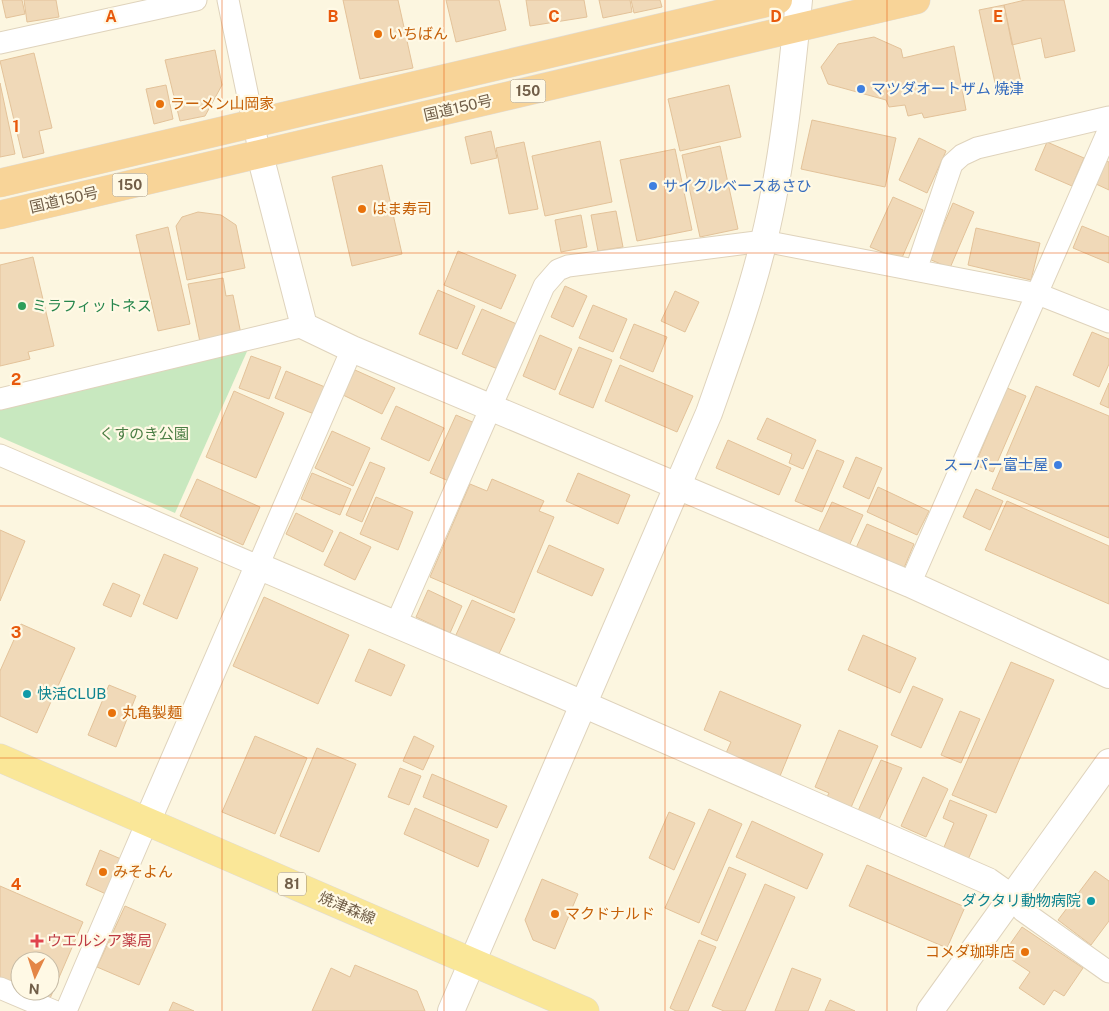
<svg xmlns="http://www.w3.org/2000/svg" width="1109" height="1011" font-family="'Public Sans','Noto Sans JP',sans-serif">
  <rect width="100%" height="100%" fill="#fcf6e0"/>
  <path fill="#c8e8bf" d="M249 347 175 513 0 437V407Z"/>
  <path fill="#f0d9b8" stroke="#e3c299" d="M2 0H22L25 14 6 18Z
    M24 0H56L59 17 27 22Z
    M343 0H398L413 68 360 79Z
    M446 0H499L506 30 456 42Z
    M526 0H584L587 17 530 26Z
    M599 0H630L632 12 603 18Z
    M631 0H660L662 7 634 13Z
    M1025 0H1064L1075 51 1045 58 1041 38 1012 45 1004 5Z
    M1004 5 1022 87 997 92 979 10Z
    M874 37 901 49 903 58 954 46 966 110 924 118 922 113 908 116 905 105 889 107 886 100 828 84 821 67 838 44Z
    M215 50 222 85 205 116 180 121 165 60Z
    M34 53 52 128 39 131 44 153 23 158 0 61Z
    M0 83 15 154 0 157Z
    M166 85 173 119 154 124 146 89Z
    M729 85 741 137 680 151 668 99Z
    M812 120 896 138 885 187 801 169Z
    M491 131 497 158 471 164 465 137Z
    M919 138 946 151 927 193 899 180Z
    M600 141 612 202 545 216 532 156Z
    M524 142 538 209 509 214 496 148Z
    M1047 142 1084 158 1072 186 1035 170Z
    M720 146 738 229 700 237 682 155Z
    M675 149 692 230 637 241 620 160Z
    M1106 161 1109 162V190L1096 184Z
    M382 165 402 254 352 266 332 177Z
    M893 197 923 210 901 260 870 247Z
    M953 203 974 212 950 268 929 259Z
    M616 211 623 247 598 251 591 215Z
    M198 212 221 215 236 225 245 268 187 280 176 226 182 217Z
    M581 215 587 247 561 252 555 220Z
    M1082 226 1109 237V263L1073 248Z
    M168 227 190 324 158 331 136 235Z
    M976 228 1040 243 1031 280 968 265Z
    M458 251 516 275 501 309 444 285Z
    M33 257 54 346 28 352 30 359 0 366V265Z
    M223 278 226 296 233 295 241 334 200 342 188 284Z
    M565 286 587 296 573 327 551 317Z
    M438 290 475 306 457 349 419 334Z
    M675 291 699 302 685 332 661 321Z
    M593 305 627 319 613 352 579 338Z
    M482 309 519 325 500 370 462 354Z
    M634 324 667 337 653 372 620 358Z
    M1092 332 1109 339V364L1099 387 1073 375Z
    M540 335 572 349 555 390 523 376Z
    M579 347 612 360 593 408 559 394Z
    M251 356 281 367 269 399 239 388Z
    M620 365 693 396 677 432 605 401Z
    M355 370 395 388 382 414 343 395Z
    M286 371 325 387 314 414 275 398Z
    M1109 383V408L1100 404Z
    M1036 386 1109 416V538L992 489Z
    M1007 388 1026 396 993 472 975 465Z
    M234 391 284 413 256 478 206 457Z
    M396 406 444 428 429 461 381 439Z
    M456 415 477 424 451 482 430 473Z
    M767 418 816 440 803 469 789 463 792 454 757 439Z
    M332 431 370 448 353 486 315 468Z
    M728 440 791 468 779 495 716 468Z
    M817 450 844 461 822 512 795 501Z
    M856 457 882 468 869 499 843 487Z
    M370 462 385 468 362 522 346 515Z
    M312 473 351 489 340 515 301 499Z
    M578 473 630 495 618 524 566 501Z
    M197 479 260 507 243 545 180 516Z
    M492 479 544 501 539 511 554 517 514 613 430 577 470 484 487 491Z
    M878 487 929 511 917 535 867 512Z
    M976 489 1003 501 990 530 963 517Z
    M376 497 413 512 398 550 360 534Z
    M1007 501 1109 546V604L985 550Z
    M832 502 863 515 849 546 818 532Z
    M296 513 333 531 323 552 286 534Z
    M867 524 914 544 904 568 856 548Z
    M0 530 25 541 0 601Z
    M340 532 371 547 355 580 324 565Z
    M549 545 604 569 592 596 537 572Z
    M164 554 198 568 177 619 143 604Z
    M113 583 140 595 131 617 103 605Z
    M428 590 462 606 450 633 416 617Z
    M264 597 349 635 318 704 233 666Z
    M472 600 515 619 498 656 455 637Z
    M21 624 75 648 37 733 0 716V671Z
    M863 635 916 658 900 693 848 670Z
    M369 649 405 665 391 696 355 681Z
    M1011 662 1054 680 996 813 952 795Z
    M109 685 136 696 116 747 88 735Z
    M913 686 943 699 921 748 891 735Z
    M720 691 801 725 780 776 726 753 731 742 704 730Z
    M960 711 980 719 961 763 941 755Z
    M839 730 878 746 849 812 825 801 829 793 815 787Z
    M255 736 307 758 275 834 222 812Z
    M414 736 434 746 423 770 403 761Z
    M317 748 356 764 319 852 280 836Z
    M881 760 902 768 878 822 857 813Z
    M400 768 421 776 409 805 388 797Z
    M432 774 507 806 497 828 423 797Z
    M923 777 948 789 926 837 901 826Z
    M950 800 987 815 967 862 942 852 954 823 943 818Z
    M415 808 489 840 478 867 404 834Z
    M709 809 742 824 699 923 665 908Z
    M669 812 695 823 674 870 649 858Z
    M752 821 823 854 807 889 736 857Z
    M100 850 121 859 106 894 86 885Z
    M867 865 965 907 947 948 849 906Z
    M729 867 746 874 717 941 701 934Z
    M1095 871 1109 881V921L1091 945 1058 920Z
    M542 879 578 894 555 949 533 940 525 920Z
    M765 884 795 897 745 1011H724L712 1006Z
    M0 886 83 922 48 1003 20 991H50V961H20V991L0 982Z
    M125 906 166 924 139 985 97 967Z
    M1022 927 1083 968 1064 996 1054 990 1044 1005 1019 988 1030 972 1003 954Z
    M699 940 716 947 688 1011H676L670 1008Z
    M355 965 417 991 425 1011H312L331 968 350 977Z
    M792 968 821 979 808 1011H775Z
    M830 1000 855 1011H825Z
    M173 1002 194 1011H169Z"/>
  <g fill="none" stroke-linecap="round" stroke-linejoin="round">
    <g stroke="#dfd3bc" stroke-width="23">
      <path id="minor" d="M228 0 260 155
        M0 43 196 0
        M916 270 952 164 962 155 977 148 1109 117
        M0 399 304 326
        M0 455 258 566 352 349
        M910 584 1109 129
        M396 624 544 286 558 270 568 266 764 241 1038 294 1109 322
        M1012 898 1023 911 1109 972
        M0 988 54 1011
        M66 1011 147 822"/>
    </g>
    <g stroke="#dfd3bc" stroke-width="28">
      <path id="tertiary" d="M260 155 304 326 352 349 910 584 1109 675
        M147 822 258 566 560 694 988 881 1012 898
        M451 1011 709 413C729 356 750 299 764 240 783 161 791 80 799 0
        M930 1011 1109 762"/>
    </g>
    <g stroke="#e0dcd7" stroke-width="29">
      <path id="primary" d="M0 758 585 1011"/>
    </g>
    <g stroke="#e0dcd7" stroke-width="29">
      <path id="trunk" d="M0 183 778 0
        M0 215 916 0"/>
    </g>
    <use href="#minor" stroke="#fff" stroke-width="21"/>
    <use href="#tertiary" stroke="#fff" stroke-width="26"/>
    <use href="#primary" stroke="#fae798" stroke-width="28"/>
    <use href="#trunk" stroke="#f8d498" stroke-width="28"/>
  </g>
  <path fill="none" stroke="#e8590c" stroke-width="1" stroke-opacity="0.55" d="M222 0V1011M444 0V1011M665 0V1011M887 0V1011M0 253H1109M0 506H1109M0 758H1109"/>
  <g fill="#e8710a" stroke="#fff9e5" stroke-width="2">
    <circle cx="378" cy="34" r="5"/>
    <circle cx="160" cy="104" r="5"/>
    <circle cx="362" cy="209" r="5"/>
    <circle cx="112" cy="713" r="5"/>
    <circle cx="103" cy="872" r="5"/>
    <circle cx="555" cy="914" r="5"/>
    <circle cx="1025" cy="952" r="5"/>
  </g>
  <g fill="#3f7fe0" stroke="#fff9e5" stroke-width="2">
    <circle cx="861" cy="89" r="5"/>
    <circle cx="653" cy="186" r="5"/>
    <circle cx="1058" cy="465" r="5"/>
  </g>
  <circle fill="#2e9e5b" stroke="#fff9e5" stroke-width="2" cx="22" cy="306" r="5"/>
  <g fill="#0f9aa8" stroke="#fff9e5" stroke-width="2">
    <circle cx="27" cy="694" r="5"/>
    <circle cx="1091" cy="901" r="5"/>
  </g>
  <path fill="#e0444e" stroke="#fff9e5" stroke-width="2" d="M34.5 933.5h5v5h5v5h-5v5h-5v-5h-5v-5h5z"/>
  <g text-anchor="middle" stroke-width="4.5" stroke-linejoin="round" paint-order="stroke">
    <g fill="#fff9e5" stroke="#9c8c77" stroke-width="1">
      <rect x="510.5" y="79.5" width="35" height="23" rx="4"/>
      <rect x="112.5" y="173.5" width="35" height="23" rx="4"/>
      <rect x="278" y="872.5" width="28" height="23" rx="4"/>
    </g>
    <g font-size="14" font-weight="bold" fill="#715e48">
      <text x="528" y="96">150</text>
      <text x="130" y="190">150</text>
      <text x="292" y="889">81</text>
    </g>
    <g font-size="15" fill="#c56008" stroke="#fff9e5" text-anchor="start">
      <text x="388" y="39">いちばん</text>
      <text x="170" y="109">ラーメン山岡家</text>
      <text x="372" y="214">はま寿司</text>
      <text x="122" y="718">丸亀製麺</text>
      <text x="113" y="877">みそよん</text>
      <text x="565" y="919">マクドナルド</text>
      <text x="1015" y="957" text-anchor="end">コメダ珈琲店</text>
    </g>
    <g font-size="15" fill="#366cbe" stroke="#fff9e5" text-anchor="start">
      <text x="871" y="94">マツダオートザム 焼津</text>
      <text x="663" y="191">サイクルベースあさひ</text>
      <text x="1048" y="470" text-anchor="end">スーパー富士屋</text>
    </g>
    <g font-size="15" fill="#715e48" stroke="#fff9e5">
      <text transform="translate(458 108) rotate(-13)" y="5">国道150号</text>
      <text transform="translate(64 200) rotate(-13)" y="5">国道150号</text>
      <text transform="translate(347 908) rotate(23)" y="5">焼津森線</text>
    </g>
    <g font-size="15" fill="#27864d" stroke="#fff9e5" text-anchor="start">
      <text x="32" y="311">ミラフィットネス</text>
    </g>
    <g font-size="15" fill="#4a7d43" stroke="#fff9e5">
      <text x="144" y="439">くすのき公園</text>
    </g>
    <g font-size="15" fill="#0d838f" stroke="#fff9e5" text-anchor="start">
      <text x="37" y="699">快活CLUB</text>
      <text x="1081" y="906" text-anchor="end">ダクタリ動物病院</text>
    </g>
    <g font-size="15" fill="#be3a42" stroke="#fff9e5" text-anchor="start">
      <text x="47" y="946">ウエルシア薬局</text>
    </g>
  </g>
  <g font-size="16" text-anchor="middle" font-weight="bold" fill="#e8590c" stroke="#fff9e5" stroke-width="4.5" stroke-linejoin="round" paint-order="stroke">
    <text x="111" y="22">A</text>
    <text x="333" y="22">B</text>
    <text x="554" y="22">C</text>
    <text x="776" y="22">D</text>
    <text x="998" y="22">E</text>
    <text x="16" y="132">1</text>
    <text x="16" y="385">2</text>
    <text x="16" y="638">3</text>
    <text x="16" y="890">4</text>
  </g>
  <g transform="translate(35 976) rotate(184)"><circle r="24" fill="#fff9e5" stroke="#c6bba6"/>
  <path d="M0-4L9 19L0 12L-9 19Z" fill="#e48646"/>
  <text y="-8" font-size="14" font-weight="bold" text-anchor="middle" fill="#715e48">N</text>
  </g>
</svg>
